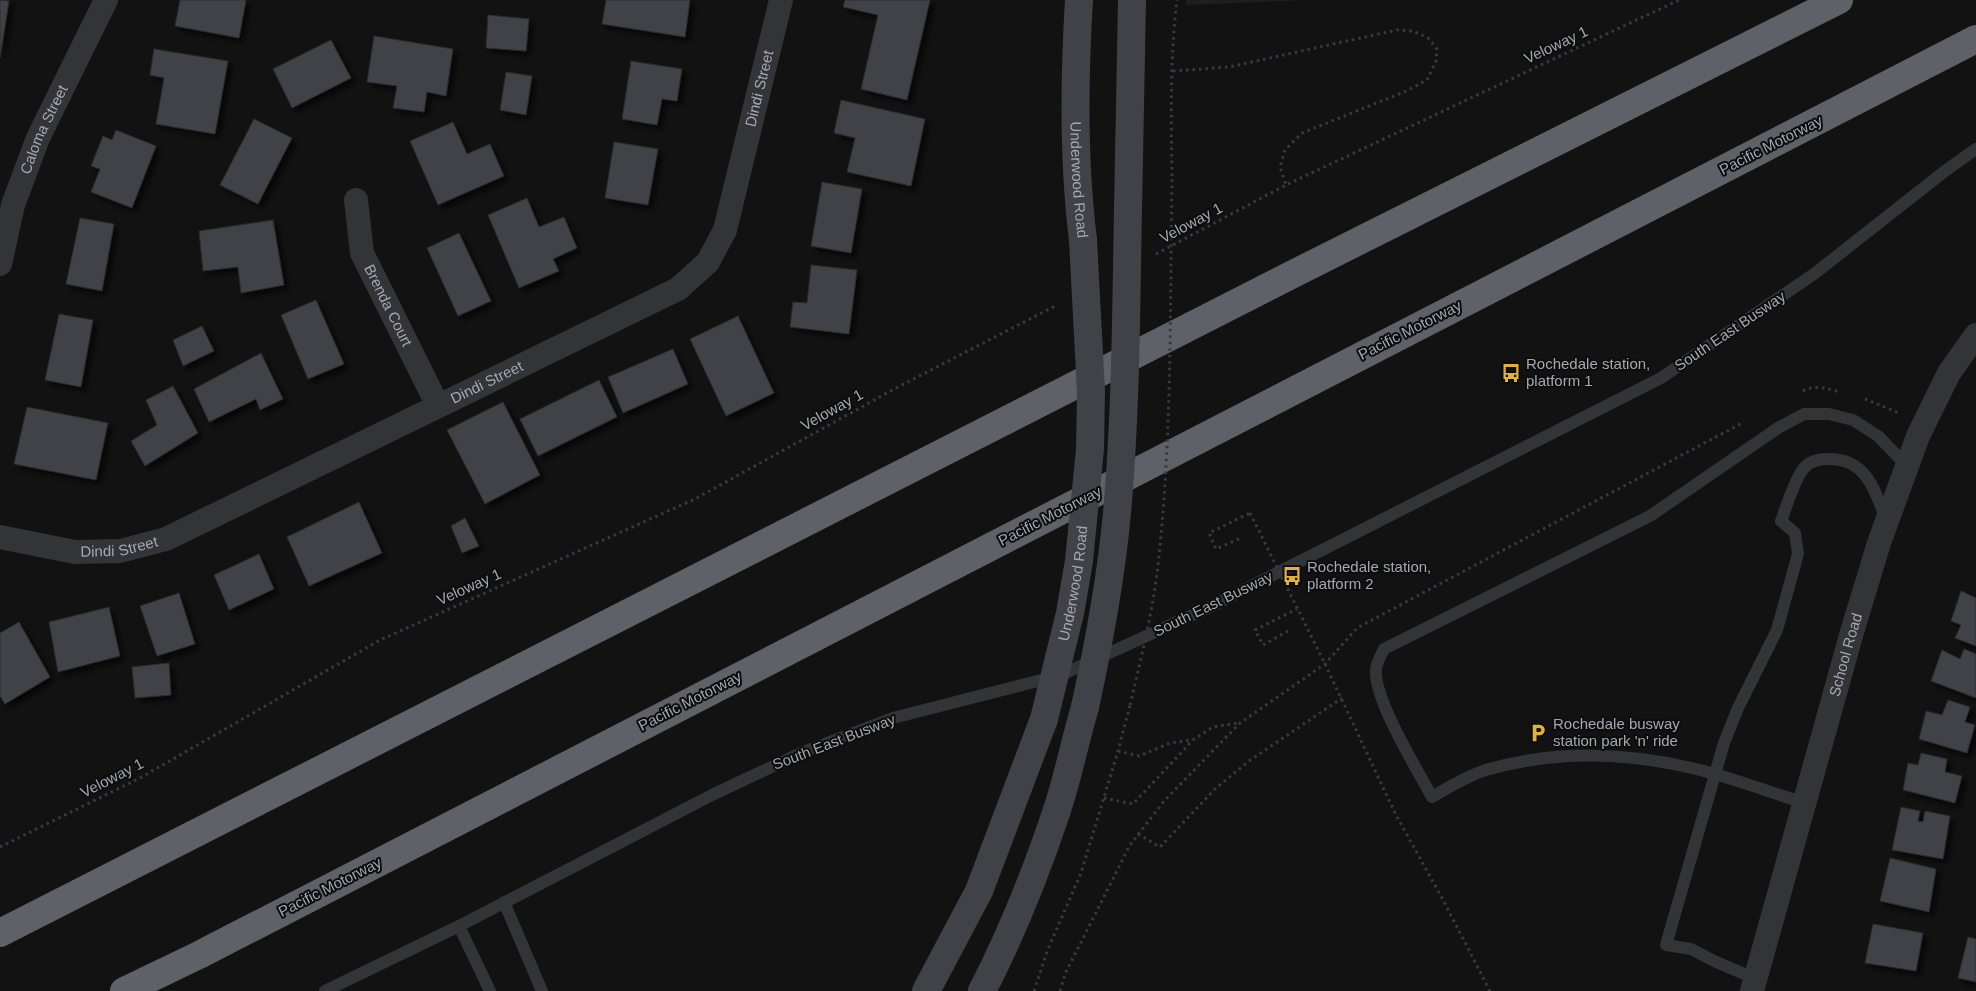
<svg xmlns="http://www.w3.org/2000/svg" width="1976" height="991" font-family="Helvetica,sans-serif">
  <defs>
    <filter id="shadow"><feDropShadow dx="4.5" dy="4.5" stdDeviation="2.5" flood-color="#0009"/></filter>
  </defs>
  <rect width="100%" height="100%" fill="#121213"/>
  <path fill="#1e1e20" d="M1186 0H1308L1186 5Z"/>
  <path fill="#414246" stroke="#2c2c2f" filter="url(#shadow)" d="M0 0 9 1 0 58Z
    M180 0H246L239 38 175 26Z
    M606 0H690L685 37 602 24Z
    M845 0H930L907 100 861 89 878 15 843 7Z
    M488 15 529 19 526 51 486 48Z
    M374 36 453 49 446 96 427 92 424 112 393 108 397 86 367 82Z
    M331 40 351 78 292 108 273 69Z
    M154 49 228 61 215 134 156 124 164 78 150 75Z
    M631 61 682 69 677 101 662 99 657 125 622 119Z
    M506 72 532 76 526 115 500 110Z
    M841 100 925 119 911 186 847 172 855 138 834 133Z
    M254 119 292 138 258 204 220 185Z
    M453 122 467 154 490 144 504 176 438 205 410 141Z
    M116 130 156 146 132 208 91 192 100 169 91 166 103 136 112 140Z
    M614 142 658 149 648 205 605 198Z
    M822 182 862 189 851 253 811 246Z
    M527 198 539 227 564 217 577 248 553 259 559 271 519 288 488 215Z
    M80 218 114 224 102 291 66 284Z
    M273 220 284 285 241 293 238 267 203 271 199 231Z
    M459 233 491 301 458 316 427 248Z
    M811 265 857 270 849 334 790 327 793 302 807 303Z
    M316 300 344 364 308 379 281 315Z
    M59 314 93 320 81 387 45 380Z
    M738 316 774 393 726 416 690 339Z
    M202 326 214 351 183 366 173 340Z
    M673 349 688 384 623 413 608 377Z
    M261 353 283 399 260 410 256 399 209 422 194 389Z
    M599 380 617 417 538 456 520 419Z
    M173 386 198 433 145 466 131 441 157 425 146 400Z
    M503 402 540 475 485 504 447 430Z
    M27 407 108 423 96 480 14 464Z
    M359 502 382 553 309 586 287 537Z
    M465 518 479 546 462 553 451 526Z
    M259 554 274 589 229 610 214 575Z
    M1961 591 1976 598V646L1955 638 1961 625 1951 621Z
    M179 593 195 644 157 656 140 606Z
    M109 607 120 656 58 672 49 622Z
    M19 622 50 677 5 704 0 696V633Z
    M1964 649 1976 654V698L1931 681 1942 650 1960 659Z
    M169 663 171 695 135 698 132 667Z
    M1948 700 1970 707 1965 722 1975 725 1967 753 1919 739 1926 711 1942 715Z
    M1921 753 1947 759 1945 772 1962 776 1955 803 1903 790 1908 763 1918 765Z
    M1901 807 1920 811 1918 821 1923 822 1925 811 1950 816 1943 859 1892 850Z
    M1890 858 1936 869 1929 912 1880 901Z
    M1873 924 1923 933 1916 971 1865 963Z
    M1968 937 1976 939V982L1958 978Z"/>
  <g fill="none" stroke-linecap="round" stroke-linejoin="round">
    <path stroke="#393a3f" stroke-width="3" stroke-dasharray="2.5 4" stroke-linecap="butt" d="M1173 71 1229 67 1397 30 1413 31 1428 38 1437 49 1436 61 1427 80 1404 92 1302 133 1285 150 1280 167 1286 185
      M1172 176C1171 118 1170 58 1177 0
      M1156 254 1286 185 1679 0
      M1803 391C1815 384 1828 389 1840 392
      M1865 399 1899 413
      M1239 539 1216 549 1209 533 1250 513
      M1288 631 1263 645 1255 630 1297 609
      M1325 664 1396 815 1442 898 1490 991
      M1118 751 1139 756 1170 743 1192 740
      M1104 798 1133 804 1193 740 1213 727 1239 723
      M1138 834 1160 847 1215 789 1249 761 1342 698
      M0 847 140 778 380 640 695 499 896 388 1057 305
      M1034 991 1048 949 1081 873 1118 751 1130 705
      M1060 991 1066 972 1130 845 1165 800 1240 723 1325 664 1357 628 1744 422"/>
    <path stroke="#333438" stroke-width="12" d="M1805 803C1769 792 1733 778 1696 769 1628 752 1554 750 1486 770 1467 776 1449 787 1432 797 1417 769 1374 700 1376 670 1376 664 1381 655 1384 649L1650 516 1778 428 1804 414H1829L1853 420 1878 436 1907 466
      M504 902 542 991
      M459 926 490 991
      M1756 979 1714 961 1691 949 1666 945 1724 743 1738 708 1777 630 1798 554 1795 533 1781 521C1786 508 1795 478 1804 468 1810 461 1819 459 1828 459 1866 458 1875 490 1886 520
      M325 991 459 926 712 795 803 752 893 718 1061 675 1210 607 1661 378 1814 274 1945 171 1976 149"/>
    <g stroke="#333438" stroke-width="24">
      <path id="s1" d="M356 200 362 253 438 406"/>
      <path id="s2" d="M0 264 13 205 38 138 106 0"/>
      <path id="s3" d="M0 537 75 552 120 551 166 539 678 289 708 262 725 230 781 0"/>
      <path id="s4" d="M1752 991 1852 632 1879 543 1918 436 1949 373 1976 335"/>
    </g>
    <g stroke="#414248" stroke-width="28">
      <path id="s5" d="M1079 0C1074 81 1073 160 1083 240"/>
      <path d="M1128 210 1132 0"/>
      <path d="M926 991 979 891 1044 719"/>
      <path d="M982 991C1012 933 1036 873 1057 810 1068 777 1075 741 1085 707"/>
    </g>
    <path stroke="#5f6168" stroke-width="28" d="M0 933 1303 269 1839 0
      M124 991 199 955 1976 39"/>
    <path stroke="#393a3f" stroke-width="3" stroke-dasharray="2.5 4" stroke-linecap="butt" d="M1250 513 1325 664
      M1130 705C1142 655 1154 606 1159 556 1172 430 1170 303 1172 176"/>
    <g stroke="#414248" stroke-width="28">
      <path d="M1085 707C1099 643 1111 578 1117 513 1126 412 1126 311 1128 210"/>
      <path id="s6" d="M1044 719 1070 613 1079 561 1090 449 1091 392 1083 240"/>
    </g>
  </g>
  <defs>
    <g id="bus-bare" transform="scale(1.5)"><path d="M-5-6H5V4H4V6H2V4H-2V6H-4V4H-5ZM-3.5-4V0h7V-4ZM-3.5 1.2v1.5H-2V1.2ZM2 1.2v1.5H3.5V1.2Z" fill="#e4b138" stroke="#0d0d0e" stroke-width="2.5" paint-order="stroke"/></g>
    <g id="parking-bare" transform="scale(1.5)"><path d="M-3.5-5.5H1a3.5 3.5 0 0 1 0 7H-1V5.5H-3.5ZM-1-3.4V-.6H.8a1.4 1.4 0 0 0 0-2.8Z" fill="#e4b138" stroke="#0d0d0e" stroke-width="2.5" paint-order="stroke"/></g>
  </defs>
  <g fill-rule="evenodd">
    <use href="#bus-bare" x="1511" y="373"/>
    <use href="#bus-bare" x="1292" y="576"/>
    <use href="#parking-bare" x="1538" y="733"/>
  </g>
  <g text-anchor="middle" stroke-width="4" stroke-linejoin="round" paint-order="stroke">
    <g font-size="15" fill="#a4a8b3" stroke="#0d0d0e">
      <text transform="translate(1556 45) rotate(-25)" y="5">Veloway 1</text>
      <text dy="5" stroke="none"><textPath href="#s3" startOffset="961">Dindi Street</textPath></text>
      <text dy="5" stroke="none"><textPath href="#s2" startOffset="142">Caloma Street</textPath></text>
      <text transform="translate(1771 145) rotate(-27)" y="5">Pacific Motorway</text>
      <text dy="5" stroke="none"><textPath href="#s5" startOffset="180">Underwood Road</textPath></text>
      <text transform="translate(1191 223) rotate(-28)" y="5">Veloway 1</text>
      <text dy="5" stroke="none"><textPath href="#s1" startOffset="112">Brenda Court</textPath></text>
      <text transform="translate(1410 330) rotate(-27)" y="5">Pacific Motorway</text>
      <text transform="translate(1730 331) rotate(-34)" y="5">South East Busway</text>
      <text dy="5" stroke="none"><textPath href="#s3" startOffset="526">Dindi Street</textPath></text>
      <text transform="translate(832 410) rotate(-29)" y="5">Veloway 1</text>
      <text transform="translate(1050 516) rotate(-27)" y="5">Pacific Motorway</text>
      <text dy="5" stroke="none"><textPath href="#s3" startOffset="121">Dindi Street</textPath></text>
      <text dy="5" stroke="none"><textPath href="#s6" startOffset="139">Underwood Road</textPath></text>
      <text transform="translate(469 587) rotate(-24)" y="5">Veloway 1</text>
      <text transform="translate(1213 604) rotate(-26)" y="5">South East Busway</text>
      <text dy="5" stroke="none"><textPath href="#s4" startOffset="349">School Road</textPath></text>
      <text transform="translate(690 701) rotate(-27)" y="5">Pacific Motorway</text>
      <text transform="translate(834 742) rotate(-21)" y="5">South East Busway</text>
      <text transform="translate(112 778) rotate(-27)" y="5">Veloway 1</text>
      <text transform="translate(330 887) rotate(-27)" y="5">Pacific Motorway</text>
    </g>
    <g font-size="15" fill="#a4a8b3" stroke="#0d0d0e" text-anchor="start">
      <text x="1526" y="369">Rochedale station,<tspan x="1526" dy="17">platform 1</tspan></text>
      <text x="1307" y="572">Rochedale station,<tspan x="1307" dy="17">platform 2</tspan></text>
      <text x="1553" y="729">Rochedale busway<tspan x="1553" dy="17">station park 'n' ride</tspan></text>
    </g>
  </g>
</svg>
